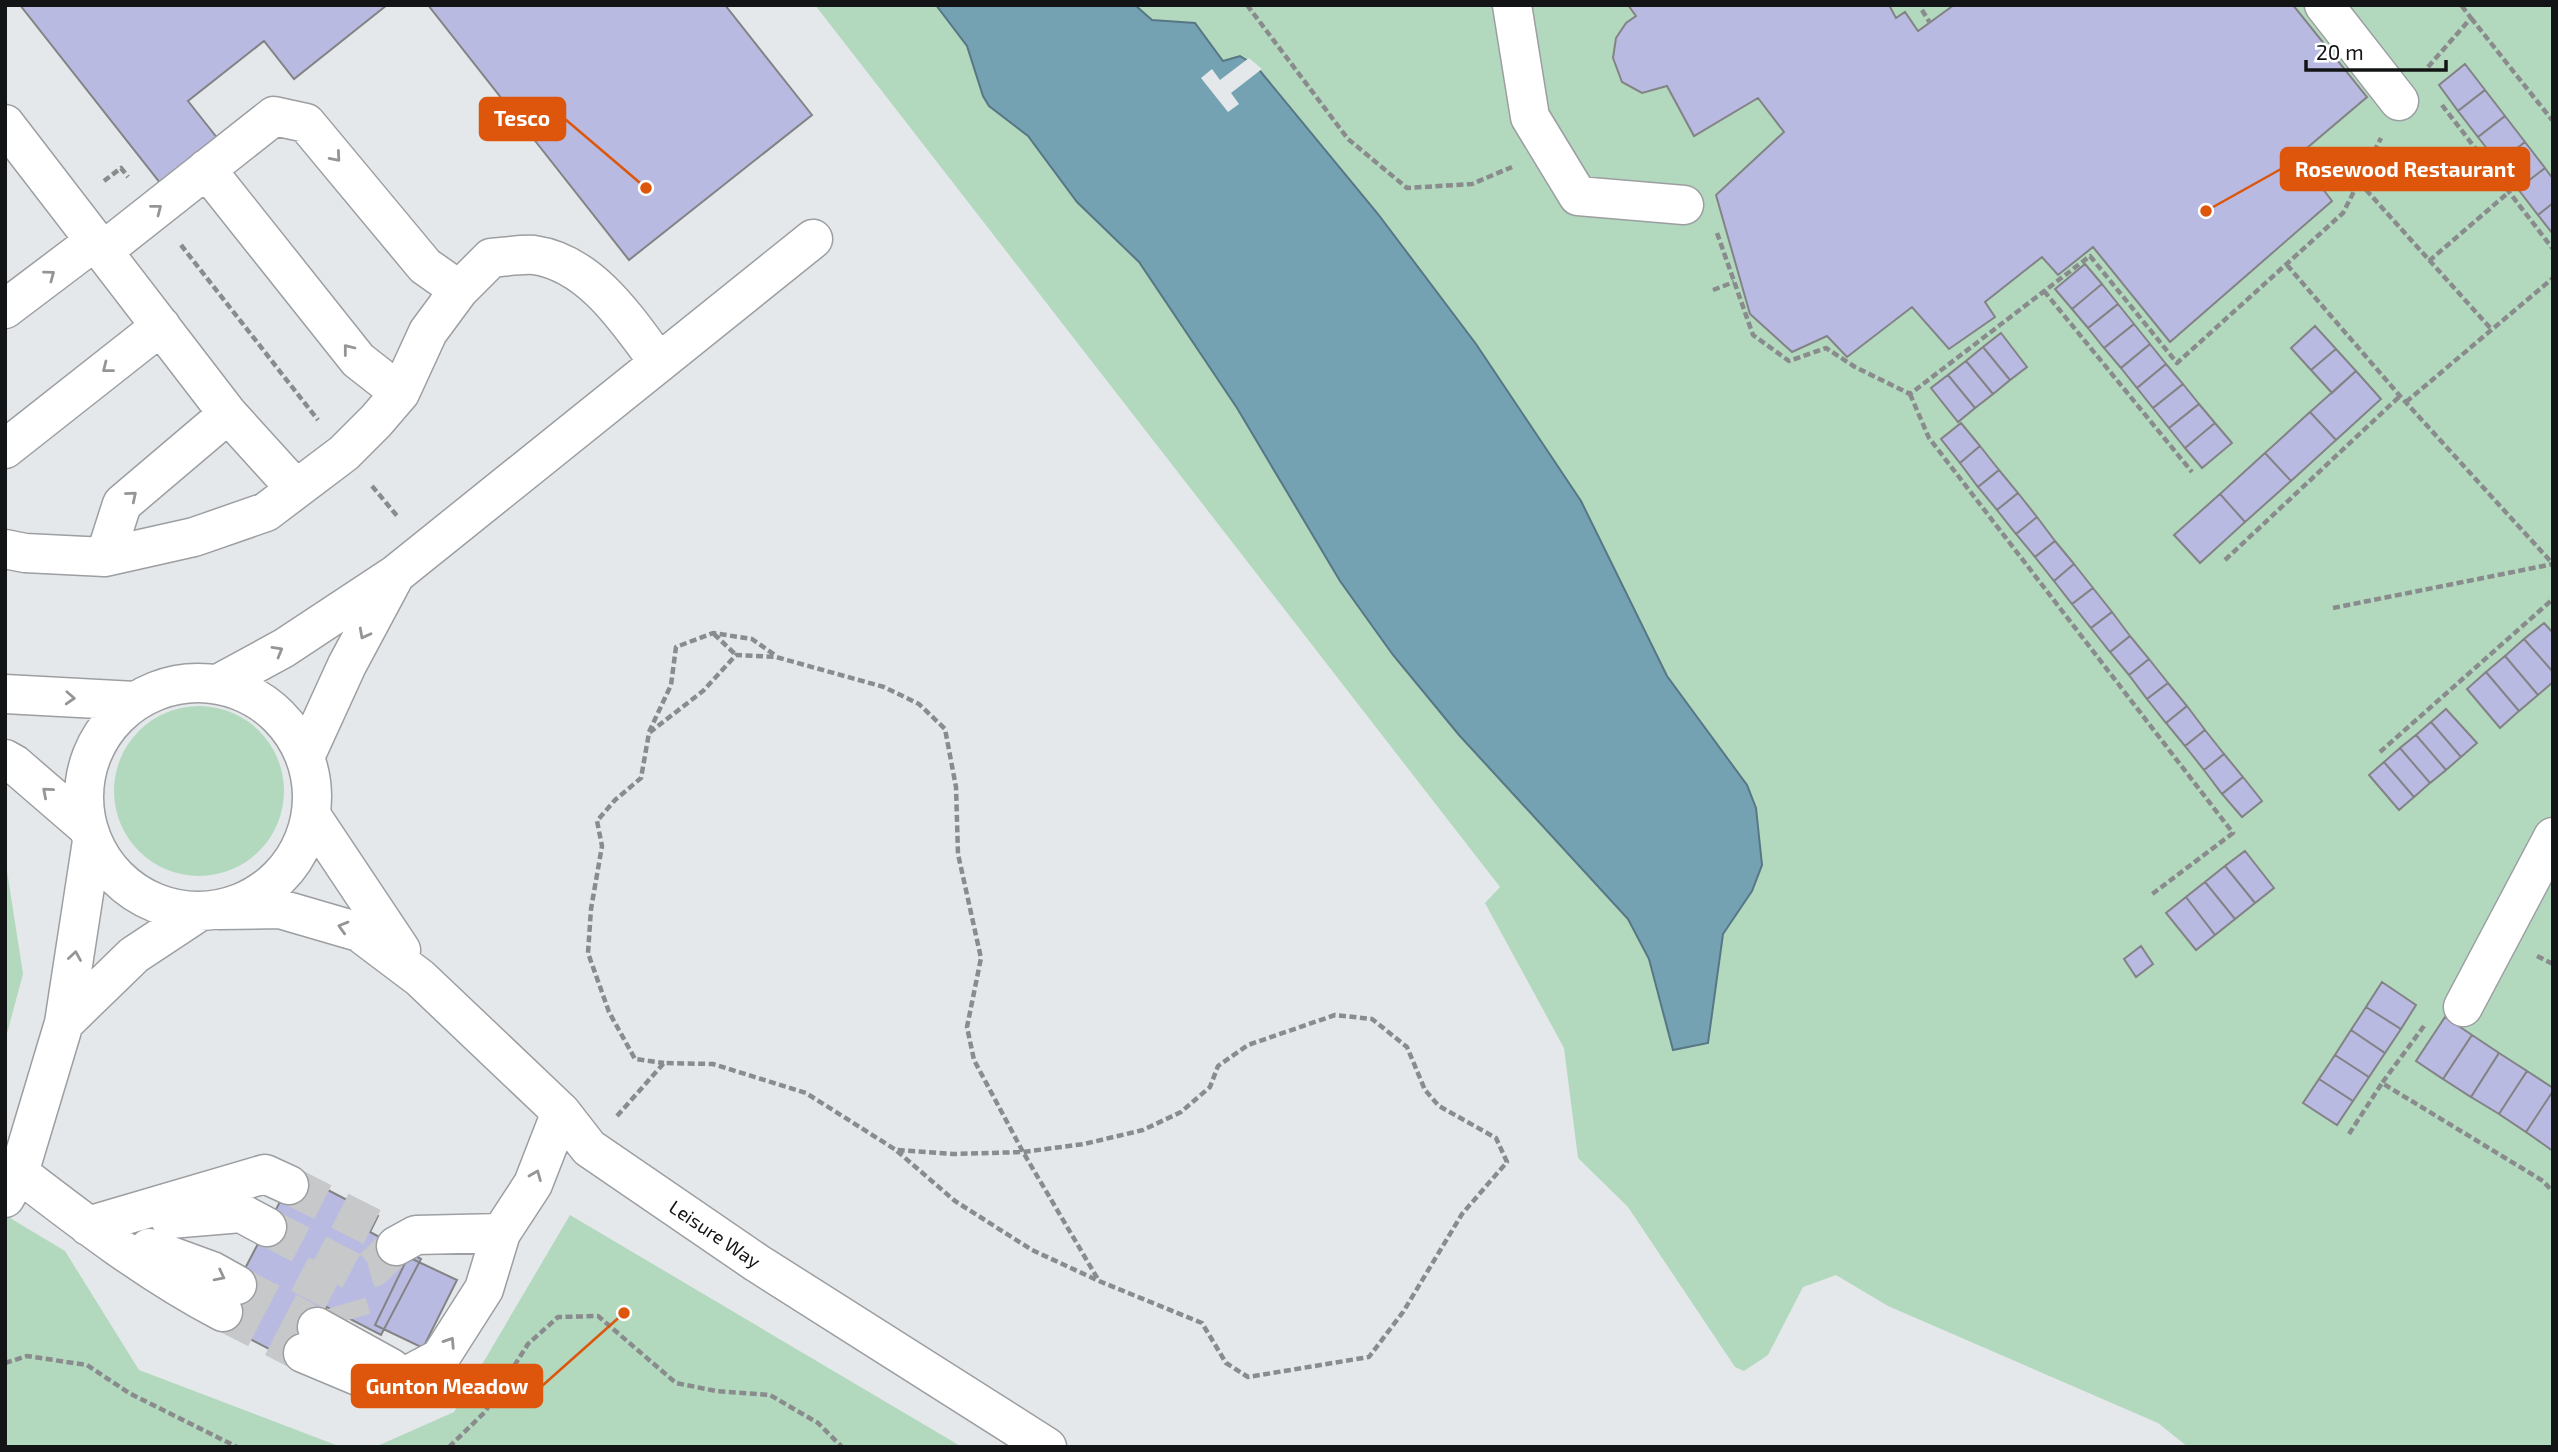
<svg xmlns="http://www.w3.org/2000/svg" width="2558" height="1452" font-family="'Exo 2',sans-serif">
  <rect width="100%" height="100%" fill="#e5e8ea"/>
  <path fill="#b2d8be" d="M815 5H2553V1447H2188L2158 1423 1888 1306 1836 1275 1803 1287 1768 1355 1744 1371 1735 1367 1628 1207 1578 1158 1564 1048 1485 903 1500 887Z
    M114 791a85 85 0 1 1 170 0a85 85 0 1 1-170 0Z
    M5 858 23 974 5 1041Z
    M5 1215 65 1251 139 1370 341 1447H5Z
    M570 1215 962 1447H375L454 1412Z"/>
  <path fill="#74a2b3" stroke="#577784" stroke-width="2" d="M936 5H1135L1152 20 1195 23 1223 61 1240 56 1256 66 1378 214 1476 344 1581 501 1667 676 1747 785 1756 808 1762 865 1752 891 1723 934 1708 1043 1673 1050 1649 959 1628 919 1459 735 1393 655 1340 581 1237 408 1139 262 1077 202 1028 136 989 106 983 96 967 46Z"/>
  <path fill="#e5e8ea" d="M1249 58 1262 69 1231 93 1239 104 1228 112 1201 78 1212 69 1220 80Z"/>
  <path fill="#b9bae1" stroke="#838386" stroke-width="2" d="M20 5H387L294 79 264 41 188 101 218 139 161 184Z
    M428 5H725L812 115 629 260Z
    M1628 5H1889L1896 18 1905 12 1918 31 1954 5H2293L2367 97 2307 148 2320 164 2310 172 2332 201 2170 342 2093 247 2058 275 2042 257 1985 302 1995 317 1949 349 1912 307 1847 357 1827 336 1792 352 1750 314 1716 195 1784 132 1758 98 1694 136 1667 86 1642 93 1622 82 1613 58 1616 38 1626 23 1636 16Z
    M2465 64 2485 90 2458 111 2439 85Z
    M2485 90 2505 116 2478 137 2458 111Z
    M2505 116 2525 142 2498 163 2478 137Z
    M2525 142 2545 168 2518 189 2498 163Z
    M2545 168 2553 179V203L2538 215 2518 189Z
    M2553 203V234L2538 215Z
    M2085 264 2102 284 2072 309 2055 289Z
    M2102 284 2118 304 2088 328 2072 309Z
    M2118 304 2134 324 2104 348 2088 328Z
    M2134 324 2150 344 2121 368 2104 348Z
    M2315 326 2336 349 2311 370 2291 348Z
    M2001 333 2027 367 2010 380 1983 347Z
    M2150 344 2166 364 2137 388 2121 368Z
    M1983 347 2010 380 1993 394 1966 361Z
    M2336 349 2356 371 2332 393 2311 370Z
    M1966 361 1993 394 1975 408 1948 375Z
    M2166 364 2183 384 2153 408 2137 388Z
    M2356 371 2381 399 2336 440 2310 412Z
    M1948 375 1975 408 1958 422 1931 388Z
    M2183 384 2199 404 2169 428 2153 408Z
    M2199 404 2215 423 2185 448 2169 428Z
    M2310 412 2336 440 2291 481 2265 453Z
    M1961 423 1980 446 1960 463 1941 439Z
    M2215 423 2232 443 2202 468 2185 448Z
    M1980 446 1999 470 1978 487 1960 463Z
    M2265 453 2291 481 2245 522 2220 494Z
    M1999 470 2018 493 1997 510 1978 487Z
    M2018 493 2037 517 2016 534 1997 510Z
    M2220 494 2245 522 2200 563 2174 535Z
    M2037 517 2055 541 2035 557 2016 534Z
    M2055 541 2074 564 2054 581 2035 557Z
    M2074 564 2093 588 2072 604 2054 581Z
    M2093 588 2112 612 2091 628 2072 604Z
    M2112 612 2130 636 2110 652 2091 628Z
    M2544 623 2553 633V672L2524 639Z
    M2130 636 2149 659 2129 675 2110 652Z
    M2524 639 2553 672V682L2538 695 2505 656Z
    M2505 656 2538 695 2519 711 2486 672Z
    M2149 659 2168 683 2147 699 2129 675Z
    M2486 672 2519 711 2500 728 2467 689Z
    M2168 683 2187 706 2166 723 2147 699Z
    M2187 706 2205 730 2185 746 2166 723Z
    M2446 709 2477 743 2461 757 2431 722Z
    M2431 722 2461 757 2446 770 2416 735Z
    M2205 730 2224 754 2204 770 2185 746Z
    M2416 735 2446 770 2430 783 2400 748Z
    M2400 748 2430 783 2414 797 2384 762Z
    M2224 754 2243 777 2222 794 2204 770Z
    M2384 762 2414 797 2399 810 2369 775Z
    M2243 777 2262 801 2242 817 2222 794Z
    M2245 851 2274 888 2255 903 2225 866Z
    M2225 866 2255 903 2235 919 2205 882Z
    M2205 882 2235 919 2215 935 2186 897Z
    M2186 897 2215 935 2196 950 2166 913Z
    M2141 946 2153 964 2136 977 2124 959Z
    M2382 982 2416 1005 2401 1029 2366 1007Z
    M2366 1007 2401 1029 2385 1053 2351 1030Z
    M2445 1017 2472 1035 2443 1079 2416 1061Z
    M2351 1030 2385 1053 2369 1077 2335 1055Z
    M2472 1035 2499 1053 2471 1097 2443 1079Z
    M2499 1053 2527 1071 2499 1114 2471 1097Z
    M2335 1055 2369 1077 2353 1101 2319 1079Z
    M2527 1071 2553 1088V1091L2526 1132 2499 1114Z
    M2319 1079 2353 1101 2337 1125 2303 1103Z
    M2553 1091V1151L2526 1132Z
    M295 1173 378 1216 370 1232 421 1259 381 1335 327 1307 298 1364 217 1322Z
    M408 1257 457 1280 423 1348 375 1325Z"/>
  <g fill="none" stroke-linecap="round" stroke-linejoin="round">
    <path stroke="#c6c8ca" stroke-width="38" stroke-dasharray="38 19" stroke-linecap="butt" d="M289 1185 372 1227
      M267 1227 355 1273 373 1268 396 1246
      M300 1274 346 1298 352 1319
      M237 1285 317 1327
      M223 1312 303 1353"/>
    <g stroke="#9c9ea1" stroke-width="41">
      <path id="minor" d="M1512 5 1530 117 1578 196 1684 205
        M2324 5 2399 101
        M5 124 228 414 296 489
        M206 169 358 360 400 393
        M103 251 274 116 306 123 425 266 459 290
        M5 309 95 241
        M5 449 161 326
        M5 549 25 553 105 557 194 537 266 512 344 453 376 421 400 393 428 332 459 290 491 258C504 257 521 254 534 255 591 263 628 321 659 363
        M105 557 122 504 228 414
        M84 797a114 114 0 1 1 228 0a114 114 0 1 1-228 0Z
        M218 684 284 648 396 574 813 239
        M5 694 135 701
        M305 757 347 665 393 579
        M5 759 14 764 87 827
        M311 815 401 950
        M219 910 280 909 359 932 420 978 561 1112 589 1148 757 1263 1047 1447
        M2463 1007 2553 837
        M64 1023 134 955 199 912
        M19 1173C84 1223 150 1274 223 1312
        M5 1198 19 1173 64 1023 92 841
        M170 1219 241 1213 267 1227
        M88 1226 265 1174 289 1185
        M396 1246 416 1235 501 1233
        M149 1248 212 1271 237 1285
        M317 1327 391 1368
        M303 1353 365 1379 406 1376 440 1358 484 1289 501 1233 533 1184 561 1112"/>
    </g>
    <path stroke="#898b8d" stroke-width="4.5" stroke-dasharray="7 3.5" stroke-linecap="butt" d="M1247 5 1348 139 1407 188 1472 184 1512 167
      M1922 10 1930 23
      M2471 18 2552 120
      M2428 67 2471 18 2461 5
      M2442 105 2553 249
      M104 181 121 168 128 177
      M2359 182 2492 330
      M1717 233 1753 335 1789 361 1826 348 1855 367 1910 394 2090 256 2177 363 2343 213 2381 138
      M181 245 318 420
      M2429 261 2509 192
      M2287 265 2400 396 2553 564
      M1713 290 1734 282
      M2044 291 2192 472
      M1910 394 1929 438 2233 833 2151 895
      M2406 402 2553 278
      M372 486 398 517
      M2225 560 2400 396
      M2333 608 2553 564
      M714 634 736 655
      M649 732 671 685 676 647 713 633 752 639 775 655
      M2380 752 2553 599
      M2537 956 2553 964
      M2424 1026 2382 1083 2543 1181 2553 1192
      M617 1116 664 1063 713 1064 806 1093 896 1150 953 1154 1023 1152 974 1060 967 1027 981 958 958 854 956 787 945 729 919 704 884 687 776 657 736 655 703 691 649 733 641 778 615 800 597 821 602 846 591 909 588 953 609 1012 635 1059 664 1063
      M2349 1134 2382 1083
      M897 1151 955 1201 1032 1250 1099 1281 1202 1323 1226 1363 1248 1377 1369 1357 1403 1312 1462 1214 1507 1162 1496 1138 1439 1106 1425 1090 1407 1047 1372 1019 1335 1015 1248 1045 1218 1066 1210 1087 1181 1112 1143 1130 1084 1144 1023 1152 1099 1281
      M5 1363 27 1356 87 1365 129 1393 237 1447
      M449 1447 485 1412 528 1344 558 1317 598 1316 676 1383 716 1391 770 1395 818 1423 842 1447"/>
    <use href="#minor" stroke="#fff" stroke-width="38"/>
  </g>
  <defs><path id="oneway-chevron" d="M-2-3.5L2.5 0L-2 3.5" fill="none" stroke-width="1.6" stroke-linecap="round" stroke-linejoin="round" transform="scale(1.75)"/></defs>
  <g stroke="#959596">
    <use href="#oneway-chevron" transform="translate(336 157) rotate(49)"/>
    <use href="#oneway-chevron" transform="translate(157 209) rotate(-38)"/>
    <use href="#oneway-chevron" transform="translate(50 275) rotate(-37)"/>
    <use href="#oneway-chevron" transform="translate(348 349) rotate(-128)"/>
    <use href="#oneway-chevron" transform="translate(107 368) rotate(142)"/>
    <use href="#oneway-chevron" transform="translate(132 496) rotate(-40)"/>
    <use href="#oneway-chevron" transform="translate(364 634) rotate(118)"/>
    <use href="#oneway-chevron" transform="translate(278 651) rotate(-30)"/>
    <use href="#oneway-chevron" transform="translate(70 698) rotate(3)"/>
    <use href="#oneway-chevron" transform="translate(47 792) rotate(-139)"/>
    <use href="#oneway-chevron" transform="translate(343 927) rotate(-164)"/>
    <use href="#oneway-chevron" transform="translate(75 956) rotate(-81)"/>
    <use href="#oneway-chevron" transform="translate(536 1175) rotate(-68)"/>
    <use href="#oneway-chevron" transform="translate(220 1276) rotate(27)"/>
    <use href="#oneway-chevron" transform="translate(450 1342) rotate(-57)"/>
  </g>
  <g text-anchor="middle" stroke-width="5" stroke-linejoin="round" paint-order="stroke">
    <g font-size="19" fill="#131415" stroke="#fff">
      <text transform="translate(715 1234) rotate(34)" y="7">Leisure Way</text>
    </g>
  </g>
  <path fill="none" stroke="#dd560c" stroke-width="2.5" d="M646 188L565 119M2206 211L2281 169M624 1313L542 1386"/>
  <g fill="#dd560c" stroke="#fff" stroke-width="2.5">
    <circle cx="646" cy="188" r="7"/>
    <circle cx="2206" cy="211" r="7"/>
    <circle cx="624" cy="1313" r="7"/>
  </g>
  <g fill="#dd560c" stroke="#dd560c" stroke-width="2.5">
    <rect x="480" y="98" width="85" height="42" rx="7"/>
    <rect x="2281" y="148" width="248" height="42" rx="7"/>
    <rect x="352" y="1365" width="190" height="42" rx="7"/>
  </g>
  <g font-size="21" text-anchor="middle" font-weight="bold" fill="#fff">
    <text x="522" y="126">Tesco</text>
    <text x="2405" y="177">Rosewood Restaurant</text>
    <text x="447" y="1394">Gunton Meadow</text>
  </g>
  <rect width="2558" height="1452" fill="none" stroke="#131415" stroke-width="14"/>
  <path d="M2306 60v10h140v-10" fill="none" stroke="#131415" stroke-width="3.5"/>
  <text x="2316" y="60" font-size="21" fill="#131415" stroke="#ffffff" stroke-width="5" paint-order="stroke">20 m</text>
</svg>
